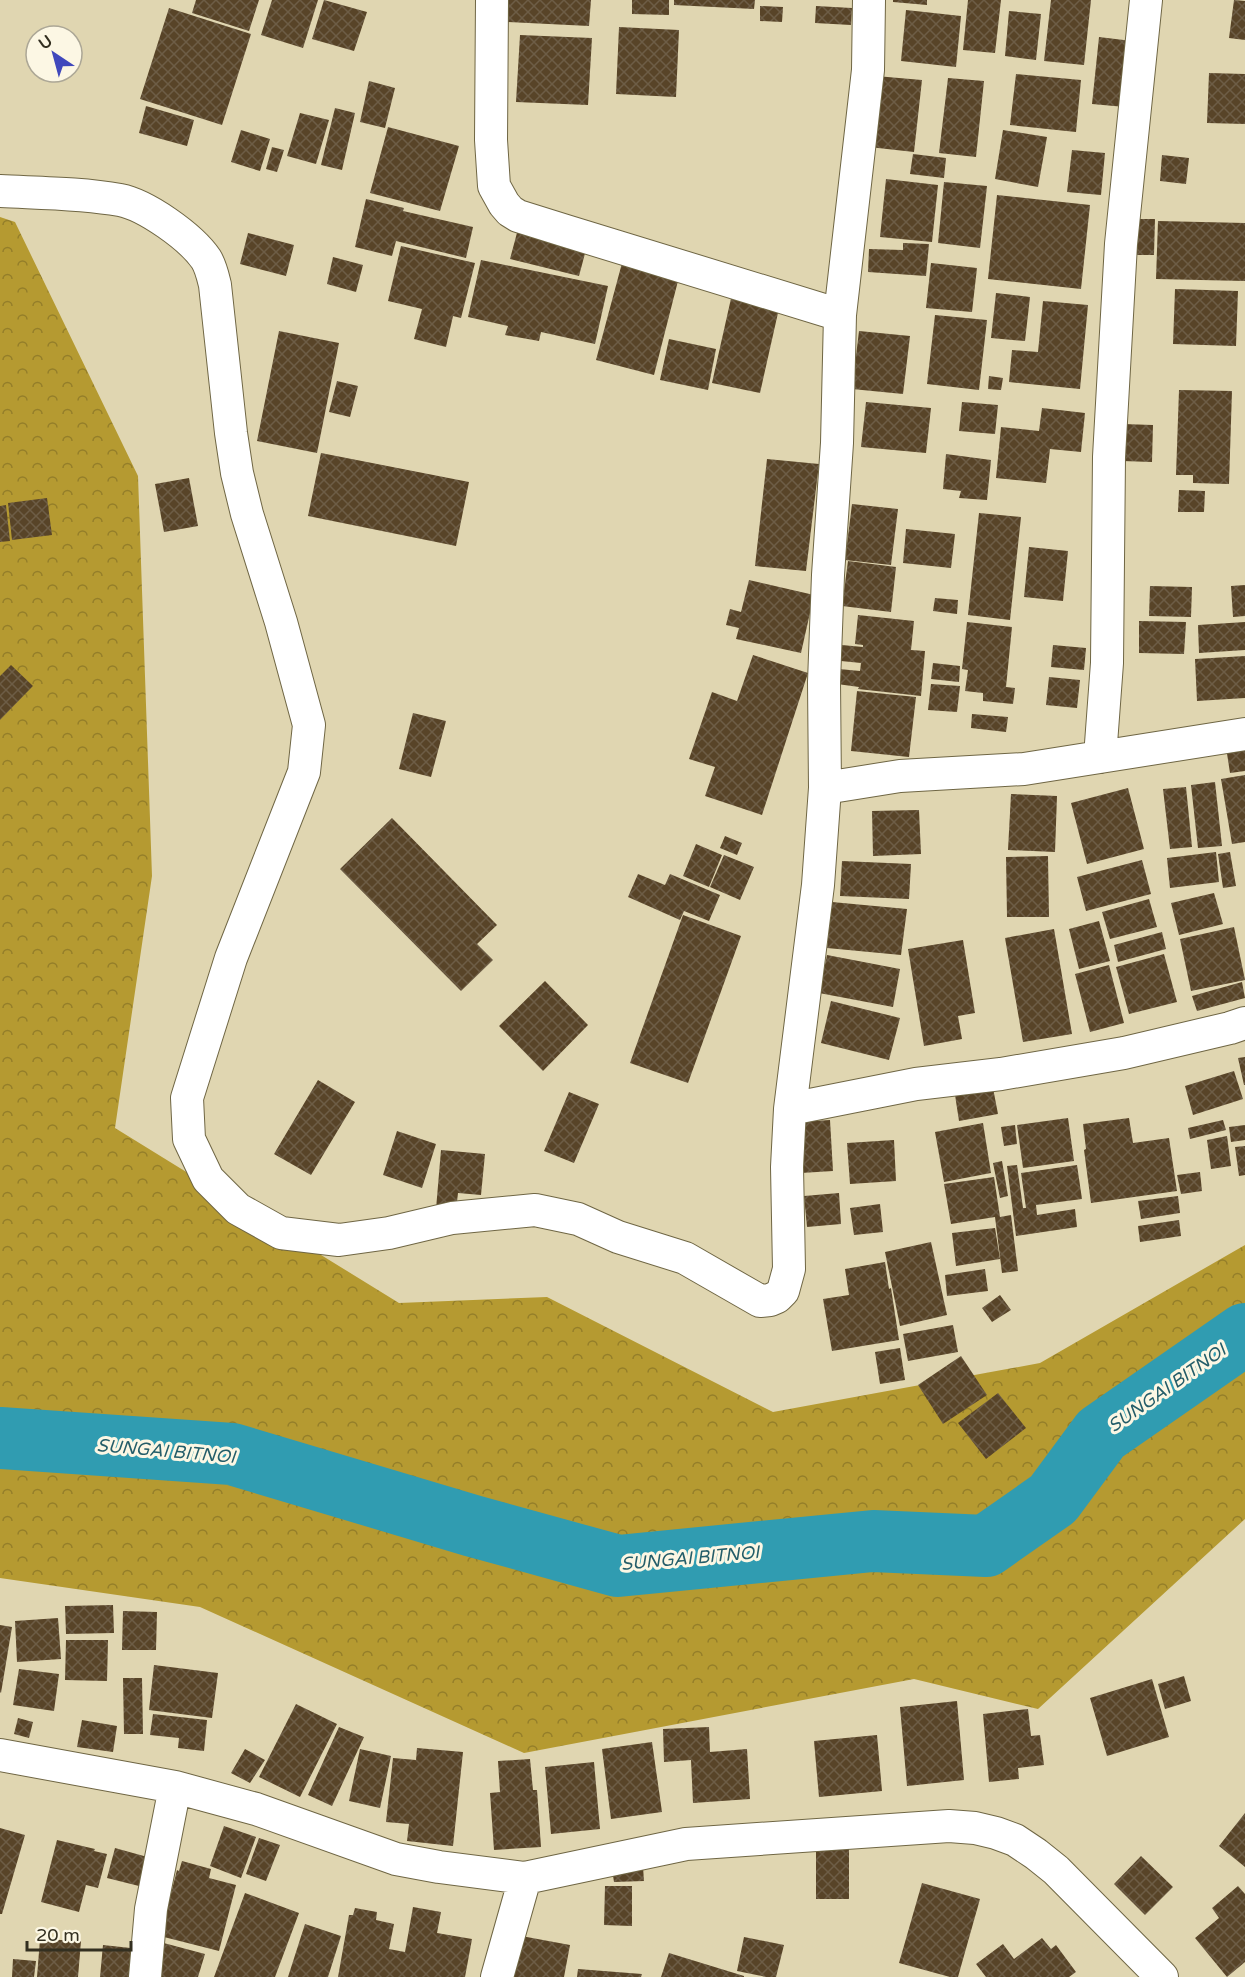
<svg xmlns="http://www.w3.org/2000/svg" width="1245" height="1977" font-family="'Varela Round',sans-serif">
  <defs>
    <pattern id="forest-crowns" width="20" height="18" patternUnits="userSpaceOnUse" patternTransform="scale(1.5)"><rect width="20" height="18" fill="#b59a31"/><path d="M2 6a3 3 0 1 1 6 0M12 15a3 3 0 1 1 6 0" fill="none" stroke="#947e29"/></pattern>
    <pattern id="building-cross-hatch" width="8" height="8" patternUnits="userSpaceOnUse" patternTransform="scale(1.5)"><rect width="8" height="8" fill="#584428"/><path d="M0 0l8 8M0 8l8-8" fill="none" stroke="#6d5d46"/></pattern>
  </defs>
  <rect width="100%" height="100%" fill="#e0d6b1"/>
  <path fill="url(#forest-crowns)" d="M0 217 15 222 138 476 152 876 115 1128 399 1303 547 1297 773 1412 1040 1363 1245 1245V1519L1038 1709 914 1679 524 1753 200 1607 0 1578Z"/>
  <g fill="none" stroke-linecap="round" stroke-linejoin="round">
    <path stroke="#309cb1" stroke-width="62" d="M0 1438 232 1454 473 1526 618 1566 873 1541 986 1546 1053 1499 1101 1434 1245 1334"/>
  </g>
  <path fill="url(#building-cross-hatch)" d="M196 0H259L249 31 192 13Z
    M272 0H318L303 48 261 35Z
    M324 0 367 12 354 51 312 39Z
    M508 0H591L589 26 506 22Z
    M632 0H669V15L632 14Z
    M674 0H755L754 9 674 5Z
    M893 0H927V5L893 2Z
    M968 0H1001L995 53 963 50Z
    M1051 0H1091L1084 65 1044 61Z
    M1234 0 1245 1V40L1229 38Z
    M760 6 783 7 782 22 760 21Z
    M816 6 852 8 851 25 815 23Z
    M169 8 251 34 222 125 140 99Z
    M906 10 961 16 956 67 901 61Z
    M1009 11 1041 14 1036 60 1005 56Z
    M619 27 679 30 676 97 616 94Z
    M520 35 592 38 588 105 516 102Z
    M1099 37 1132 41 1125 107 1092 104Z
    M1209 73 1245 74V124L1207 123Z
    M1016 74 1081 80 1076 132 1010 125Z
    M876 76 922 80 914 152 869 147Z
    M948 78 984 81 976 157 939 153Z
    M369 81 395 88 385 128 360 122Z
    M146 106 194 120 187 146 139 133Z
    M335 108 355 113 342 170 321 165Z
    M300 113 329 120 316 164 287 156Z
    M388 127 459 146 440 211 370 193Z
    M241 130 270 139 260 171 231 162Z
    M1003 130 1047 137 1038 187 995 179Z
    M272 147 284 150 277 172 266 169Z
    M1072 150 1105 153 1101 195 1067 192Z
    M913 154 946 158 944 178 910 174Z
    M1162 155 1189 158 1186 184 1160 181Z
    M886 179 938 185 932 242 880 237Z
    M944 182 987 186 980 248 938 243Z
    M997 195 1090 205 1081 289 988 279Z
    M366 199 404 208 403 211 473 227 466 258 396 241 392 256 355 247Z
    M1136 219H1155L1154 255H1135Z
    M1158 221 1245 223V281L1156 279Z
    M518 229 587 246 579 276 510 259Z
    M248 233 294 245 286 276 240 264Z
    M903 243 929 244 926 276 868 272 869 249 903 250Z
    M401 246 475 263 461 318 453 316 446 347 414 339 422 309 388 301Z
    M333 257 363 265 356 292 327 284Z
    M481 260 608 286 595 344 541 332 539 341 505 335 508 326 468 317Z
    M622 263 679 277 654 375 596 360Z
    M931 263 977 268 972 312 926 308Z
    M1175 289 1238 291 1236 346 1173 344Z
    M996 293 1030 297 1025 341 991 338Z
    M732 294 780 304 760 393 712 383Z
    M1043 301 1088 305 1080 389 1009 382 1012 350 1038 352Z
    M935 315 987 320 979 390 927 384Z
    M279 331 339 343 317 453 257 441Z
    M859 331 910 336 903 394 852 389Z
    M669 339 716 349 708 390 660 380Z
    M989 376 1003 378 1001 390 988 389Z
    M337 381 358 386 350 417 329 412Z
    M1179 390 1232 391 1229 484 1193 483V475H1176Z
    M866 402 931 408 926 453 861 447Z
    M962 402 998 405 995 434 959 431Z
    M1042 408 1085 413 1081 452 1050 449 1046 483 996 478 1001 427 1039 431Z
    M1123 424 1153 425 1152 462 1122 461Z
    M321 453 469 482 456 546 308 516Z
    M946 454 991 460 987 500 959 498 961 491 943 489Z
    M767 459 819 464 806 571 755 566Z
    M189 478 198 526 164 532 155 484Z
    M1179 490 1205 491 1204 512H1178Z
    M47 498 52 535 12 540 8 503Z
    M852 504 898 509 891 565 845 560Z
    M6 505 10 541 0 542V506Z
    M979 513 1021 517 1010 620 968 615Z
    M906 529 955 534 951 568 903 563Z
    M1029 547 1068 551 1063 601 1024 597Z
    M848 561 896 567 891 612 842 606Z
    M749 580 814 595 801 653 736 639 739 628 726 625 730 609 741 612Z
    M1245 585V616L1233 617 1231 586Z
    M1150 586 1192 587 1191 617 1149 616Z
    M935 598 958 600 957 614 933 611Z
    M858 615 914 621 911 650 925 651 921 696 858 689 859 687 837 684 839 669 860 671 861 663 841 661 842 645 863 647V645L855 644Z
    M1139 621 1186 622 1184 654 1139 653Z
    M967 622 1012 627 1006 687 1015 688 1013 704 983 701V693L965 691 968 670 962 669Z
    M1245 622V650L1199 653 1198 625Z
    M1053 645 1086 648 1084 670 1051 667Z
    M753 655 808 673 762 815 705 796 715 767 689 759 712 692 737 701Z
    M1245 656V698L1197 701 1195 659Z
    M933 663 960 666 959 682 931 679Z
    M11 665 33 686 0 720V676Z
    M1049 677 1080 680 1077 708 1046 705Z
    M931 684 960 686 957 712 928 710Z
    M857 691 916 697 909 757 851 751Z
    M413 713 446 721 431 777 399 769Z
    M972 714 1008 717 1006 732 971 728Z
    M1245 744V771L1230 773 1226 747Z
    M1245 775V842L1232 844 1221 779Z
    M1215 782 1222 846 1198 848 1191 785Z
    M1186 787 1192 847 1170 849 1163 789Z
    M1128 788 1144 849 1087 864 1071 803Z
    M1011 794 1057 796 1055 852 1008 850Z
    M919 810 921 854 873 856 872 811Z
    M392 818 497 925 477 944 493 960 461 991 340 869Z
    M725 836 742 843 737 855 720 848Z
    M696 844 722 855 709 887 683 876Z
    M1216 852 1219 882 1170 888 1167 858Z
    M1230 852 1236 886 1223 888 1218 854Z
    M724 855 754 867 740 900 710 887Z
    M1048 856 1049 917H1007L1006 857Z
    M1142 860 1151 894 1086 911 1077 877Z
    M842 861 911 864 909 899 840 896Z
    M638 874 665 885 670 874 720 895 709 921 684 911 680 920 628 897Z
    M1214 893 1223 924 1179 935 1171 903Z
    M1149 899 1157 927 1110 939 1102 912Z
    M832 902 907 909 901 955 827 948Z
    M683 915 741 936 688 1083 630 1063Z
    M1099 921 1110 961 1079 969 1069 929Z
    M1234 927 1245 980 1191 991 1180 939Z
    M1054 929 1072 1034 1023 1042 1005 938Z
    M1162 932 1166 949 1118 962 1114 945Z
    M963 940 975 1013 958 1016 962 1039 924 1046 908 949Z
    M1164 954 1177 1002 1129 1014 1116 967Z
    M827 955 900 969 893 1007 819 993Z
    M1109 965 1124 1023 1090 1032 1075 974Z
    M545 981 588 1025 543 1071 499 1026Z
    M1242 982 1245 998 1197 1011 1192 996Z
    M831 1001 900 1018 889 1060 821 1043Z
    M1245 1057V1085H1244L1238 1058Z
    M1234 1071 1243 1099 1193 1115 1185 1086Z
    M318 1080 355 1102 311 1175 274 1154Z
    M993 1088 998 1114 959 1121 955 1095Z
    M569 1092 599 1104 574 1163 544 1151Z
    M1068 1118 1074 1161 1023 1168 1017 1125Z
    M1129 1118 1133 1143 1169 1138 1177 1191 1091 1203 1084 1150 1086 1149 1083 1124Z
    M830 1120 833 1171 801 1173 798 1122Z
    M1223 1120 1226 1130 1190 1139 1188 1128Z
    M983 1123 991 1173 944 1182 935 1132Z
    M1015 1125 1017 1144 1004 1146 1001 1127Z
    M1245 1125V1140L1231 1142 1229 1127Z
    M397 1131 436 1144 422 1188 383 1175Z
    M1227 1136 1231 1166 1211 1169 1207 1140Z
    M894 1140 896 1181 850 1184 847 1143Z
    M1245 1146V1175L1239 1176 1235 1147Z
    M441 1150 485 1154 481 1195 458 1193 456 1211 436 1209Z
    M1002 1161 1008 1196 1000 1198 993 1163Z
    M1017 1165 1023 1208H1026L1021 1173 1077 1165 1082 1199 1036 1205 1037 1215 1075 1209 1077 1227 1016 1236 1007 1166Z
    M1200 1172 1202 1191 1181 1194 1177 1175Z
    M994 1177 1000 1217 1011 1215 1018 1271 1002 1273 995 1217 951 1224 944 1184Z
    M839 1193 841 1224 807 1227 804 1196Z
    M1178 1196 1180 1213 1141 1219 1138 1201Z
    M880 1204 883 1232 854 1235 850 1208Z
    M1179 1220 1181 1236 1140 1242 1138 1226Z
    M995 1228 1000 1259 956 1266 952 1233Z
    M931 1242 947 1315 900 1326 885 1252Z
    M885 1262 889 1289 891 1288 899 1340 832 1351 823 1299 849 1295 845 1269Z
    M985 1269 988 1291 947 1296 945 1275Z
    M1000 1295 1011 1310 992 1322 982 1308Z
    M953 1325 958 1352 908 1361 903 1334Z
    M900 1348 905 1380 880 1384 875 1352Z
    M961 1356 987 1395 943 1424 918 1385Z
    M998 1393 1026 1428 986 1459 958 1423Z
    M113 1605 114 1633 66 1634 65 1606Z
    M123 1611 157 1612 156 1650H122Z
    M58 1618 61 1659 17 1662 15 1621Z
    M0 1625 12 1627 1 1693 0 1692Z
    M66 1640H108L107 1681 65 1680Z
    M154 1665 218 1673 212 1718 149 1710Z
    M19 1669 59 1674 54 1711 13 1705Z
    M1184 1676 1191 1701 1165 1709 1158 1684Z
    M123 1678H142L143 1734H124Z
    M1152 1679 1169 1737 1107 1756 1090 1698Z
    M957 1701 964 1780 907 1786 900 1707Z
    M296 1704 337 1724 300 1797 259 1777Z
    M1028 1709 1031 1736 1040 1735 1044 1765 1018 1768 1019 1779 989 1782 983 1714Z
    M153 1714 207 1720 204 1751 178 1748 179 1738 150 1735Z
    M18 1718 33 1722 29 1738 14 1734Z
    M82 1720 117 1726 113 1752 77 1747Z
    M339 1727 364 1737 332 1806 308 1795Z
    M709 1727 710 1752 747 1749 750 1799 693 1803 691 1760 664 1762 663 1729Z
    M877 1735 882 1791 819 1797 814 1741Z
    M652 1742 662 1812 611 1819 602 1749Z
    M417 1748 463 1752 453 1846 407 1841 409 1824 386 1822 393 1758 416 1760Z
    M245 1749 265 1760 250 1783 231 1773Z
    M360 1749 391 1756 380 1808 349 1801Z
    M530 1759 533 1790H537L541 1847 494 1850 490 1793 500 1792 498 1761Z
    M594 1762 600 1829 551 1834 545 1767Z
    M1245 1813V1867L1219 1846Z
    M224 1826 256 1837 241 1878 210 1866Z
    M0 1828 25 1835 2 1914H0Z
    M259 1838 280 1845 266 1881 246 1874Z
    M57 1840 95 1849 94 1851 107 1854 98 1888 86 1885 79 1912 41 1902Z
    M115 1848 151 1858 143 1887 107 1878Z
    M849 1848V1899H816V1849Z
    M1141 1856 1173 1887 1145 1915 1114 1884Z
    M182 1861 211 1869 209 1878 236 1885 219 1951 160 1936 177 1870 179 1871Z
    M643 1867 644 1881 614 1882 612 1869Z
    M922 1883 980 1899 958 1977H950L899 1963Z
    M605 1886H632V1926L604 1925Z
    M1238 1886 1245 1894V1962L1227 1977 1195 1938 1219 1918 1212 1908Z
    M245 1893 299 1913 275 1977H214Z
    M413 1907 441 1912 437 1933 472 1939 465 1977H338L349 1915H353L355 1908 377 1912 376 1920 394 1924 389 1949 405 1952Z
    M305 1924 341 1936 328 1977H288Z
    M516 1935 570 1945 564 1977H508Z
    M744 1937 784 1945 776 1977H766L737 1971Z
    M1042 1938 1051 1949 1056 1945 1076 1972 1069 1977H986L976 1964 1003 1944 1014 1959Z
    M40 1939 81 1941 78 1977H37Z
    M160 1942 205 1954 198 1977H151Z
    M103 1945 140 1949 137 1977H100Z
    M669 1953 744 1976V1977H661Z
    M13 1959 36 1961 34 1977H12Z
    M578 1969 642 1974 641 1977H577Z"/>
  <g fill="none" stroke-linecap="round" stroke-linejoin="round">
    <g stroke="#6f6644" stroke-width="34">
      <path id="minor" d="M492 0 491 140 494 186 504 204 510 211 518 216 566 231 840 315
        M0 191C40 193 81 193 120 200 146 205 191 237 206 259 211 267 213 277 215 285L231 433 237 473 247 514 281 622 309 725 304 772 231 958 187 1098 189 1139 208 1179 238 1209 281 1233 339 1240 389 1233 452 1218 535 1210 578 1219 618 1237 685 1258 760 1301 770 1300 777 1297 783 1291 789 1269 787 1167 790 1109 818 885 825 788 824 682 828 575 837 443 840 315 868 70 869 0
        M1100 757 1107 663 1109 457 1121 244 1146 0
        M825 788 900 776 1024 769 1245 734
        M790 1109 916 1084 1001 1074 1124 1053 1230 1028 1245 1023
        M0 1755 175 1787 256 1809 396 1859 439 1867 525 1878 686 1844 949 1826 975 1828 996 1833 1015 1840 1036 1854 1056 1870 1162 1977
        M145 1977 151 1909 175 1787
        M497 1977 525 1878"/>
    </g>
    <use href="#minor" stroke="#fff" stroke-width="32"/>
  </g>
  <g text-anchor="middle" stroke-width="6" stroke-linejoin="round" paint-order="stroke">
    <g font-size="18" font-style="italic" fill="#245d69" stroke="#fcf7e4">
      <text transform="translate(1167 1388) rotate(-35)" y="6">SUNGAI BITNOI</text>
      <text transform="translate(166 1451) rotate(5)" y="6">SUNGAI BITNOI</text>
      <text transform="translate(690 1558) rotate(-5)" y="6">SUNGAI BITNOI</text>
    </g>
  </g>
  <g transform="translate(54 54) rotate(324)"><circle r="28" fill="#fcf7e4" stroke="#aca796" stroke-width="1.5"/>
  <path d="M0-4.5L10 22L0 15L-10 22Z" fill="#4048bc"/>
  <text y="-9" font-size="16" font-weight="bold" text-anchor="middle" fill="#332f20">U</text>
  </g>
  <path d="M27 1941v9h104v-9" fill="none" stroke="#332f20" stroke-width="3"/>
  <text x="36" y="1941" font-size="18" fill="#332f20" stroke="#fcf7e4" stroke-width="4.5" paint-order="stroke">20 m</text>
</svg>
